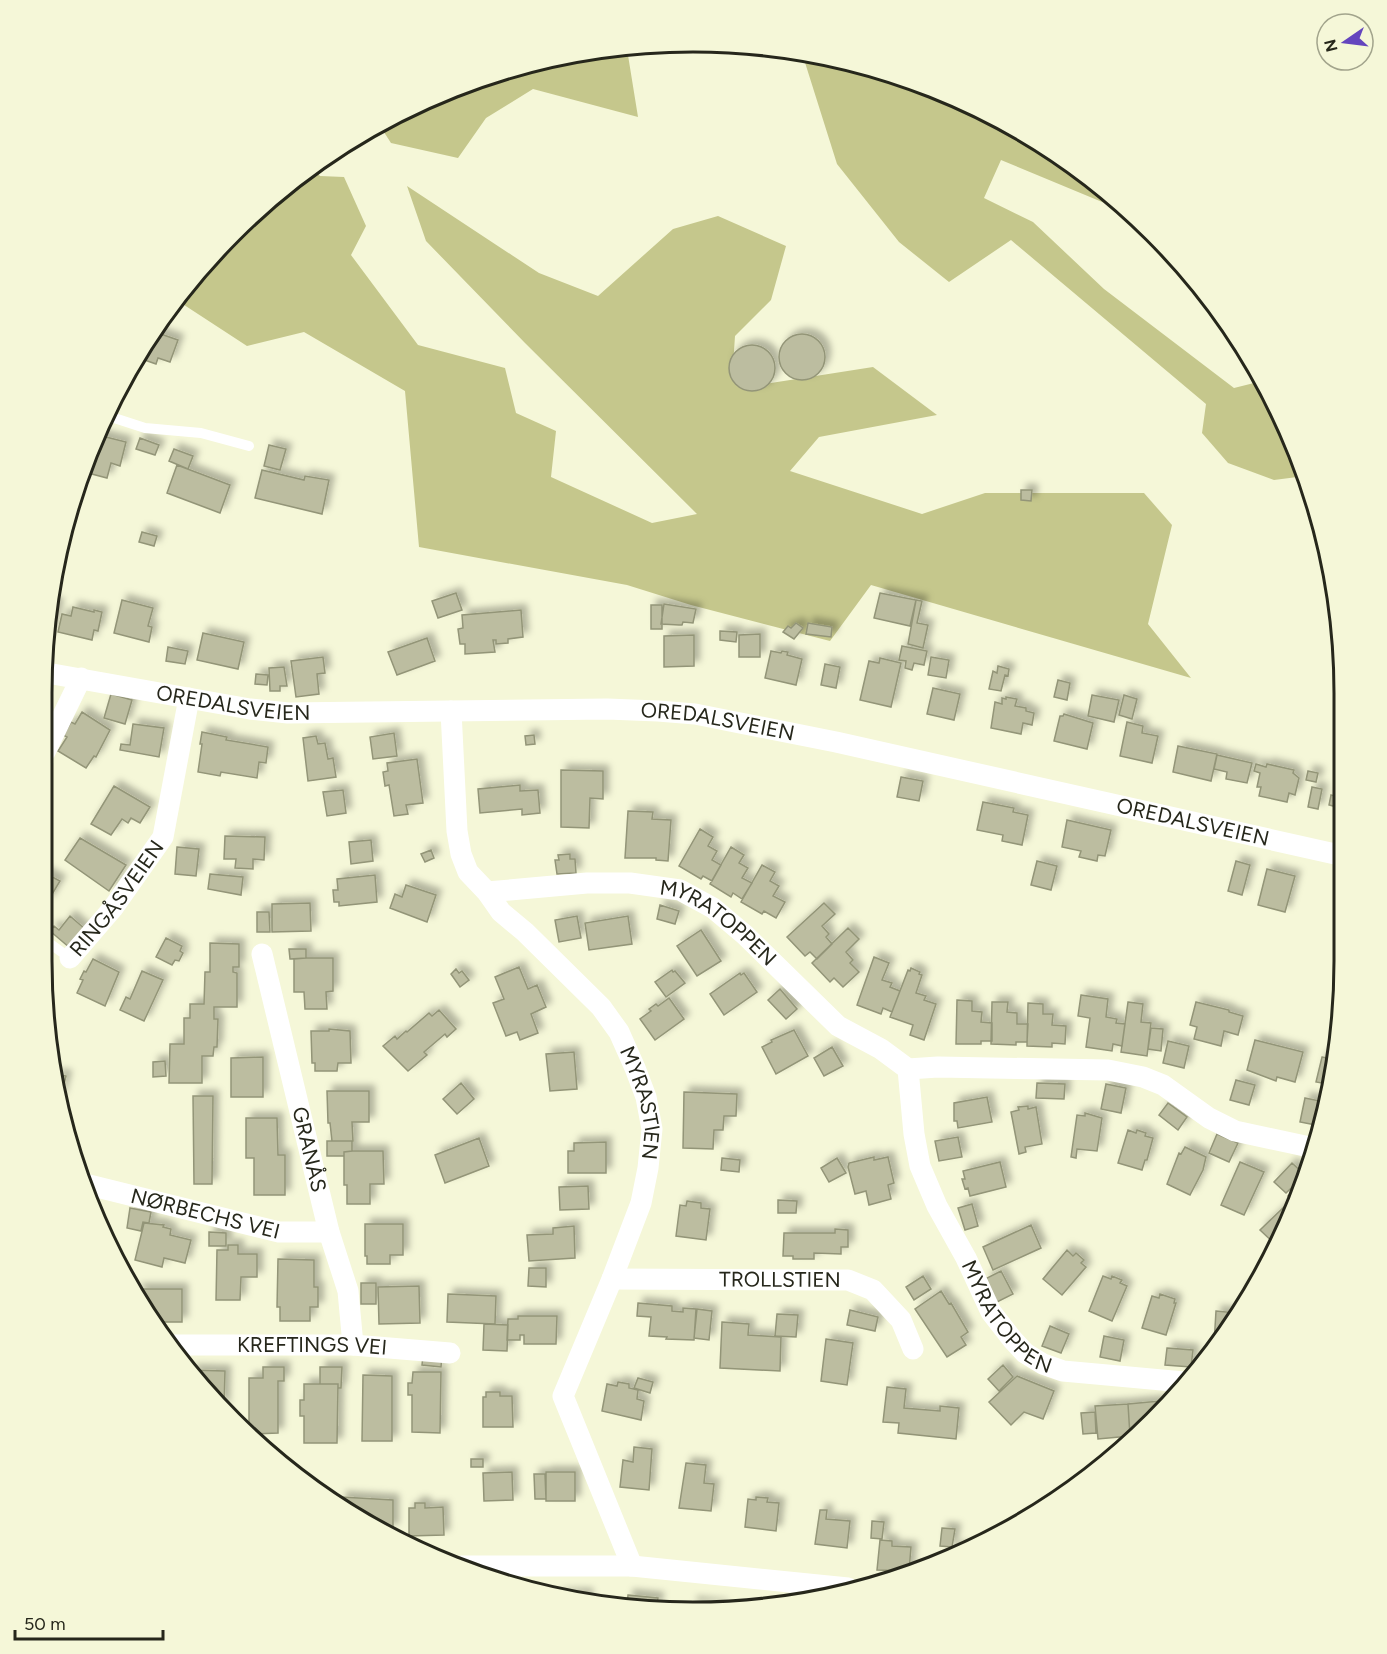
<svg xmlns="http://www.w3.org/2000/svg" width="1387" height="1654" font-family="Figtree,sans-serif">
  <defs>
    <filter id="shadow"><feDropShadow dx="5.5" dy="-5.5" stdDeviation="3" flood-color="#0004"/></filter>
  </defs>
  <rect width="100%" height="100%" fill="#f5f7d8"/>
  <path fill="#c5c78c" d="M627 49 638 117 533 89 486 118 458 158 391 143 380 126 445 91 567 54Z
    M802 53 821 55 943 92 1056 152 1131 214 1001 160 984 198 1033 222 1104 289 1234 388 1262 381 1296 445 1305 476 1274 480 1228 463 1202 433 1206 404 1011 240 949 282 899 242 837 164Z
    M312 167 320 176 344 177 366 226 351 255 418 345 505 368 516 413 556 431 551 477 652 523 697 514 525 343 426 241 407 186 539 273 598 296 673 229 718 216 786 246 771 300 735 336 732 381 771 383 873 367 937 415 819 437 790 471 922 514 985 493H1144L1172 525 1148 624 1191 678 871 585 830 641 691 605 627 585 419 547 405 391 304 332 247 346 175 299 264 204Z"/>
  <path fill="#bcbda0" stroke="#939578" stroke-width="1.5" filter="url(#shadow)" d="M155 332 178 340 170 362 158 358 156 364 139 358Z
    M779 357a23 23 0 1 1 46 0a23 23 0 1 1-46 0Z
    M729 368a23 23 0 1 1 46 0a23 23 0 1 1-46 0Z
    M98 435 126 442 120 466 111 463 107 478 84 472Z
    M140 438 159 445 155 455 136 449Z
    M269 445 286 449 280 470 264 466Z
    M174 449 193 456 188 469 169 461Z
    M177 465 230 485 220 513 167 493Z
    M262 470 304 480 305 476 329 480 322 514 255 498Z
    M1021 490H1032L1031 501 1021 500Z
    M142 532 157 536 154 546 139 542Z
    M456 593 462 610 438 618 432 601Z
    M880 593 916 600 910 626 874 618Z
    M122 600 153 608 148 626 152 627 149 642 114 633Z
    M916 600 922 601 917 623 928 625 923 648 908 644Z
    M49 602 58 604 50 637 47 636Z
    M664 604 696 609 693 623 683 622 682 625H679L661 624Z
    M651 605H662V629H651Z
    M73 607 94 612V610L102 612 98 631 94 630 92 640 58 632 62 614 71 616Z
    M521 610 523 637 508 639V643L496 644V640H493L495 652 465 654V644H460L458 629 463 628 462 615Z
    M796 623 803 628 794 639 783 632 788 626 791 628Z
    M808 623 832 627 831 637 806 634Z
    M720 631 737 632 736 642 720 640Z
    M203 633 244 642 238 669 197 660Z
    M760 634V657H739V635Z
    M694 635V666L664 667V636Z
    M427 638 435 661 397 675 388 652Z
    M902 646 927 651 924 665 914 663 912 670 905 668 906 661 899 660Z
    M168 647 188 651 185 664 166 661Z
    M771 651 781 653 782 651 788 652 787 655 802 659 796 685 765 678Z
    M323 657 325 673 317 674 319 694 296 697 291 661Z
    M931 657 949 660 946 678 928 675Z
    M880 658 901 663 891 707 860 700 869 661 879 663Z
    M825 664 840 667 836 688 821 685Z
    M998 666 1009 669 1008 676 1005 675 1001 691 989 689 993 671 997 673Z
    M284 667 287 686H280V691H270L269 668Z
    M256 674 268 675 267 685 255 684Z
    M1058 680 1070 683 1067 700 1054 697Z
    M933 688 960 694 954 720 927 714Z
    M111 694 132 700 125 724 104 718Z
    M1092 695 1119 700 1114 722 1088 716Z
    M1124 695 1137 699 1132 719 1119 715Z
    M1006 697 1017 699 1015 706 1026 708V711L1034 713 1032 725 1023 723 1021 734 991 728 995 702 1002 704V698L1006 699Z
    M82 712 110 730 96 757 94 756 86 768 58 751 67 737 63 735 71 722 75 724Z
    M1064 714 1093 723 1087 749 1054 741 1060 716H1063Z
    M1127 722 1143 726 1142 733 1158 736 1152 763 1120 756Z
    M133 724 164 728 159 757 120 750 121 744 130 745Z
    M202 732 227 737 226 740 268 747 266 763 259 762 257 778 221 772 220 776 198 772 202 744H200Z
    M394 733 397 756 373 759 370 737Z
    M534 735 535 744 526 745 525 736Z
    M316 736 318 744 325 743 328 759 333 758 336 777 308 781 303 738Z
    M1178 746 1217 754 1211 781 1173 772Z
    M1345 750V768L1344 770 1336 766Z
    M1217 755 1252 763 1247 783 1226 779 1227 772 1214 769Z
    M417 759 423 803 406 805 408 814 394 816 389 785 385 786 383 772 388 771 387 763Z
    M1256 764 1266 767 1267 764 1294 770 1293 773 1299 778 1295 795 1289 793 1287 802 1259 796 1261 787H1257L1260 773 1254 771Z
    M561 770 603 771V799L590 798 589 828 561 827Z
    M1308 771 1318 773 1316 782 1306 780Z
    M1345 775 1344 810 1337 808Z
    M901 777 923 781 919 801 897 797Z
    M520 785V791L538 790 540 813 522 815V809L480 813 478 789Z
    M114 786 150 807 140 823 131 818 128 823 122 819 111 835 91 824Z
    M1312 787 1322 789 1318 809 1308 807Z
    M343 790 346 813 327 816 323 792Z
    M1331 795 1340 797 1337 807 1329 805Z
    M983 802 1014 808 1013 812 1028 815 1022 845 1002 841 1003 835 977 830Z
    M628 811 653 812 652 819 671 820 668 861 656 860V858H625Z
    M1067 820 1111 830 1105 856 1098 855 1097 861 1079 857 1081 851 1062 847Z
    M700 829 713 837 708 846 717 851 712 860 721 865 712 881 703 876 701 879 679 866Z
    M225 836 265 837 264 860 253 859V869L235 868 236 859H224Z
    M80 838 126 865 109 891 65 860Z
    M371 840 373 861 351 864 349 842Z
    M177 847 199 849 196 876 175 874Z
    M731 847 744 855 739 863 748 868 742 878 752 883 742 899 733 893 731 897 710 884Z
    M431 850 434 858 425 862 421 854Z
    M570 854V859H575L576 873 557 874 555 860H559L558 855Z
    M1037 861 1057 866 1051 890 1031 885Z
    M1236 861 1250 865 1242 895 1228 891Z
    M762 865 775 872 770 881 779 886 773 896 785 902 776 918 764 911 762 914 741 902Z
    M1267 869 1295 876 1285 912 1258 905Z
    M43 872 60 881 48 901 43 898Z
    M210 874 243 877 241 895 208 889Z
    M375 875 377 902 339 906V902H334L333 890H338L337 879Z
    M406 885 436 895 427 922 390 908 395 894 402 897Z
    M310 903 311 931 272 932V904Z
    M824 903 835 914 822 926 829 934 826 937 832 944 817 959 810 952 805 956 787 937Z
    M660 905 679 911 675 924 657 919Z
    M257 912H269L270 932H257Z
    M70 916 85 929 70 948 50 931 54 926 59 930Z
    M577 916 581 938 559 942 555 920Z
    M628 916 632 944 589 950 585 923Z
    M848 928 859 939 846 952 853 960 850 963 859 972 843 987 834 978 830 982 812 963Z
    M701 930 721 961 697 976 677 946Z
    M166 938 182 946 180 951 183 953 179 961 175 960 172 965 156 957Z
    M210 943 239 944V967H233V972L237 973V1007H214V1019H218L217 1047H214L213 1056H202V1083H169L170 1044H184V1018H190V1004H204L205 972H210Z
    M289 949H306V958L290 959Z
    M874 957 889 963 882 980 892 983 890 987 900 991 892 1012 883 1008 881 1014 857 1005Z
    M306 958H333V991L326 992 327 1009H305L304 992H294V959Z
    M93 959 119 972 105 1006 77 993 83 980 80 979 84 971 86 972Z
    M519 967 528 989 537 985 546 1007 531 1014 538 1033 520 1040 517 1032 506 1036 493 1003 504 999 495 977Z
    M911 968 920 972 919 974 922 975 916 993 926 996 924 1000 936 1004 924 1040 910 1035 913 1025 890 1017 908 970 910 971Z
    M456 969 459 973 462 971 469 980 460 987 451 974Z
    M672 970 673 972 675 971 685 983 666 997 655 982Z
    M142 971 163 980 144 1021 120 1010 126 997 130 999Z
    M740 973 741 975 744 973 757 992 724 1015 710 994Z
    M780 989 797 1009 786 1019 768 1000Z
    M1081 995 1108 999 1106 1017 1117 1019 1116 1023 1125 1024 1122 1046 1113 1044 1112 1051 1086 1047 1090 1018 1078 1016Z
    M669 998 684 1019 655 1040 640 1019 651 1011 649 1009 656 1004 658 1006Z
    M957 1000 972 1001V1011L982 1012 981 1022 992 1023V1041H981V1044H956Z
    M992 1002H1008L1007 1012 1017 1013V1024H1028L1027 1042H1016V1045L991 1044Z
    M1128 1002 1143 1004 1141 1022 1151 1023 1147 1056 1121 1052Z
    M1196 1002 1229 1010V1012L1243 1016 1238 1035 1224 1031 1221 1046 1194 1039 1197 1027 1190 1025Z
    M1028 1003 1043 1004V1014H1053L1052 1025 1066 1026 1065 1044 1052 1043V1047L1027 1046Z
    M439 1010 456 1029 447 1037 445 1034 424 1052 427 1055 408 1071 383 1046 395 1036 397 1039 406 1031 407 1032 429 1013 432 1016Z
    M1151 1028 1163 1029 1161 1051 1148 1049Z
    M329 1029 350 1031 351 1063H338L337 1071H315V1063H312L311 1031H329Z
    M794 1030 808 1056 776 1074 762 1047 772 1042 771 1040Z
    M1255 1040 1303 1052 1295 1082 1277 1077 1276 1081 1247 1070Z
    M1168 1041 1189 1046 1184 1068 1163 1063Z
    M832 1047 843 1066 824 1076 814 1058Z
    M574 1052 577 1089 550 1091 546 1054Z
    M263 1057V1097H231V1058Z
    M1322 1057 1333 1059 1327 1084 1316 1082Z
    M165 1061 166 1076 153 1077V1062Z
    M57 1074 66 1076 60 1100Z
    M1236 1080 1255 1085 1249 1105 1230 1100Z
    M461 1083 474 1099 457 1114 443 1099Z
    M1037 1083 1065 1084 1064 1099 1036 1098Z
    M1106 1084 1126 1088 1121 1113 1101 1109Z
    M327 1091H369V1122H352L353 1141H332L330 1123H328Z
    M684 1092 737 1094 736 1116H724L723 1130H714L713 1149 683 1148Z
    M193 1096H213L212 1184H194Z
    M987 1097 992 1122 958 1128 957 1121H954V1103Z
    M1305 1098 1320 1101 1316 1125 1300 1122Z
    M1168 1103 1187 1117 1178 1130 1159 1115Z
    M1028 1106V1109L1036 1107 1042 1144 1025 1147 1026 1152 1019 1154 1011 1112 1019 1110 1018 1107Z
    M1085 1113 1102 1118 1097 1151 1077 1149 1076 1158 1071 1157 1077 1115 1085 1116Z
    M246 1118H277L278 1155H285V1195H254V1158H246Z
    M1128 1130 1136 1133 1137 1130 1146 1133 1145 1136 1153 1138 1147 1160H1145L1142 1170 1118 1163Z
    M1217 1134 1238 1143 1229 1162 1209 1153Z
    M958 1137 962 1157 939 1161 935 1141Z
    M479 1138 489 1166 445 1183 435 1155Z
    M327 1141H352V1151L344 1152V1156H327Z
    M606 1142V1173H568V1151H574V1143Z
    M1185 1147 1206 1157 1203 1170 1190 1195 1167 1184 1179 1153 1181 1154Z
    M352 1151H383L384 1184H370V1204H347V1185H344V1152Z
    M874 1157V1160L888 1157 894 1183 888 1185 891 1199 869 1205 866 1191 855 1194 848 1167 849 1163Z
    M722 1158 740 1160 739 1172 721 1170Z
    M837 1158 846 1173 829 1182 821 1168Z
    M1000 1162 1006 1187 970 1196 968 1188 965 1189 962 1179H965L963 1171Z
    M1240 1162 1264 1172 1244 1215 1221 1205Z
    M1292 1163 1305 1175 1286 1193 1274 1182Z
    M1307 1176 1295 1203 1288 1196Z
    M588 1186 589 1209 560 1210 559 1187Z
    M778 1200 797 1201 796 1213H778Z
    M687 1201 701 1203V1208L710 1209 706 1240 676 1236 680 1205 686 1206Z
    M972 1204 978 1226 965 1230 958 1208Z
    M1286 1205 1292 1211 1276 1245 1260 1230Z
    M130 1208 151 1212 149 1223 143 1222 141 1231 127 1228Z
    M144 1223 164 1225 163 1227 171 1229 170 1235 191 1240 185 1263 164 1258 162 1267 135 1260Z
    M365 1224H403V1255H390V1264H367V1256H365Z
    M1031 1225 1041 1248 993 1270 983 1247Z
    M574 1226 575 1258 529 1261 527 1235 553 1234V1228Z
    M835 1229 848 1230V1247H841V1254L814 1253V1259H793V1256H783L784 1233H835Z
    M209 1232 226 1233V1246H209Z
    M228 1245H238V1254H257V1277H241L240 1300H216L217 1250H228Z
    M1067 1250 1073 1256 1076 1253 1084 1260 1081 1263 1086 1267 1062 1295 1043 1279Z
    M278 1259 314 1260V1287H318V1307H310V1321H280V1307H277Z
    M529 1268H546V1287L528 1286Z
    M1001 1271 1013 1294 997 1302 985 1279Z
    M923 1276 931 1289 914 1300 906 1287Z
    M1103 1276 1111 1279 1112 1276 1122 1280 1120 1283 1127 1286 1112 1321 1089 1311Z
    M361 1283H376V1304H361Z
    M419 1286 420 1323 379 1324 378 1287Z
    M1244 1288 1254 1289 1247 1300H1243Z
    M136 1289H182V1322H158Z
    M941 1291 949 1304 951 1303 968 1332 961 1337 966 1345 947 1357 915 1309Z
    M448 1294 496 1296 495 1324 447 1322Z
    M1160 1294 1175 1299 1174 1303H1176L1166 1335 1142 1328 1152 1296 1159 1298Z
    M638 1303 672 1306V1311L683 1312V1308L696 1309 694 1340 666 1339 667 1337 649 1336 651 1317 637 1316Z
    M697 1309 712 1311 709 1340 694 1338Z
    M850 1310 878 1317 875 1331 847 1325Z
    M1216 1311 1237 1313 1214 1344Z
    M777 1314 798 1315 796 1337 775 1336Z
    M518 1316H557L556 1344H524V1335H520V1340H507L508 1319H518Z
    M722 1322 749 1324 748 1335 781 1337 780 1371 720 1368Z
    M484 1324 508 1325 507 1351 483 1350Z
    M1050 1326 1069 1334 1061 1353 1042 1346Z
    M1104 1336 1124 1340 1120 1361 1100 1357Z
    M826 1339 853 1343 847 1385 821 1381Z
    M1167 1348 1193 1350 1191 1367 1165 1365Z
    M423 1355 442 1356 441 1367 422 1365Z
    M1003 1365 1013 1377 999 1391 988 1379Z
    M263 1367H284V1381H278V1433L253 1434 249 1430V1378H263Z
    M320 1367H342L341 1388H338V1384H320Z
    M190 1370 225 1371 224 1408 204 1390Z
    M413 1372H441L440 1433 412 1432V1395H408V1383H412Z
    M363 1375 392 1376V1441H362Z
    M1017 1376 1054 1391 1043 1419 1024 1412 1011 1425 989 1402Z
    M638 1378 653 1382 650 1393 634 1388Z
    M618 1382 629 1384V1388L638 1390 637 1399 644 1401 641 1420 602 1411 607 1384 617 1386Z
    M304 1384H338L337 1443H304V1416H300V1400H304Z
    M887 1387 906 1389 904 1408 940 1411V1406L959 1408 956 1439 898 1433 899 1423 883 1422Z
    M486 1392H500V1396H512L513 1427H483V1397H486Z
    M1160 1401 1161 1413 1154 1421 1137 1435 1130 1436 1128 1404Z
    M1128 1404 1130 1436 1098 1439 1095 1406Z
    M1095 1412 1096 1433 1083 1434 1081 1413Z
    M634 1447 652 1449 649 1490 620 1487 623 1460 633 1462Z
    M471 1459H483V1467H471Z
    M686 1463 706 1465 704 1483 714 1484 711 1511 679 1508Z
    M512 1472 513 1500 484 1501 483 1473Z
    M546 1472H575V1501H546Z
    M534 1474H545L546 1499H535Z
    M341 1497 393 1500V1529H387L341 1507Z
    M756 1497 768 1498 767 1502 779 1503 776 1531 745 1527 748 1499 756 1500Z
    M415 1503H425V1508L443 1507 444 1535 409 1536V1508H415Z
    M820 1510H827L826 1519 850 1521 847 1548 815 1544Z
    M872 1521 884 1522 882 1539 871 1538Z
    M942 1528 955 1529 952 1547 940 1546Z
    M880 1540 892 1541V1546L911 1547 909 1571 877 1570Z
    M956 1547 964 1548 963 1551 949 1559 950 1550 955 1551Z
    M557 1594H587V1601Z
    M628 1595 658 1598 657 1606H627Z
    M692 1602 722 1605 721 1606H692Z"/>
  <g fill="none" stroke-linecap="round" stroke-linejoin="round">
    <path stroke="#fff" stroke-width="10" d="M105 415 145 428 201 433 249 446
      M42 938 70 958"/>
    <g stroke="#fff" stroke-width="21">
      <path id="s1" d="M47 673 250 709 288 713 607 709 658 711 695 714 836 742 1344 856"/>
      <path id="s2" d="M451 711 457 831 461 854 468 872 487 892 501 912 525 932 601 1007 619 1032 635 1068 646 1097 652 1129 648 1168 641 1203 612 1279 563 1396 632 1566"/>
      <path d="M45 752 81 678"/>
      <path id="s3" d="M487 892 587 883H630L680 890 713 908 745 935 838 1026 881 1049 908 1069 914 1134 920 1166 937 1206 966 1258 991 1312 1012 1339 1025 1353 1043 1364 1063 1371 1184 1382"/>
      <path id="s4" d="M262 954 329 1232 348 1291 353 1345"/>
      <path id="s5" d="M70 958 113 908 163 837 189 698"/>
      <path d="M908 1069 938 1067 1108 1070 1143 1077 1163 1085 1209 1118 1235 1131 1305 1146 1314 1151"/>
      <path id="s6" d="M85 1184 279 1232H329"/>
      <path id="s7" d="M612 1279 848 1280 873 1290 901 1320 913 1349"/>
      <path id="s8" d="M174 1345H353L450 1353"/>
      <path d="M461 1566H632L848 1588"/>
    </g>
  </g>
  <g text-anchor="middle" stroke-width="4.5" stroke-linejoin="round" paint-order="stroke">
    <g font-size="21" fill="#26271b" stroke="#f5f7d8">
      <text dy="7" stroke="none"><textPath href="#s1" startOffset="189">OREDALSVEIEN</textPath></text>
      <text dy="7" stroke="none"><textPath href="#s1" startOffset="675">OREDALSVEIEN</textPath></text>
      <text dy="7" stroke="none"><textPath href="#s1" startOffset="1161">OREDALSVEIEN</textPath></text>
      <text dy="7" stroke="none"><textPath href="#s5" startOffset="76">RINGÅSVEIEN</textPath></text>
      <text dy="7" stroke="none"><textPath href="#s3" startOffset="243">MYRATOPPEN</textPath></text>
      <text dy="7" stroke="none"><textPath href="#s2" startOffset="459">MYRASTIEN</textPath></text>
      <text dy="7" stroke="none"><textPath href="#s4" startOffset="201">GRANÅS</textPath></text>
      <text dy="7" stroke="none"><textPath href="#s6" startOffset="124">NØRBECHS VEI</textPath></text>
      <text dy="7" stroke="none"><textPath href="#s7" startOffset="168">TROLLSTIEN</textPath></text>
      <text dy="7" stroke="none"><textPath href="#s3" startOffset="760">MYRATOPPEN</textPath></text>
      <text dy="7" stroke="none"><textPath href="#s8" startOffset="138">KREFTINGS VEI</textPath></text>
    </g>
  </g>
  <path d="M0 0H1387V1654H0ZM693 52H693A641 641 0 0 1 1334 693V961A641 641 0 0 1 693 1602H693A641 641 0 0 1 52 961V693A641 641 0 0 1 693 52Z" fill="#f5f7d8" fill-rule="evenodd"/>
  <path fill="none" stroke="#26271b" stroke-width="3" d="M693 52H693A641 641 0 0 1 1334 693V961A641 641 0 0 1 693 1602H693A641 641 0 0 1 52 961V693A641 641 0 0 1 693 52Z"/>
  <g transform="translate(1345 42) rotate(256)"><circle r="28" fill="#f5f7d8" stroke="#a2a48c" stroke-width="1.5"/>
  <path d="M0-4.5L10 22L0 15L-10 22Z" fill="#6445be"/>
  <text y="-9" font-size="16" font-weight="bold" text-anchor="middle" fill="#26271b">N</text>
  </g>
  <path d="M15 1630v9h148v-9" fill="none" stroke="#26271b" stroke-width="3"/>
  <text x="24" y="1630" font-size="18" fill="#26271b" stroke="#f5f7d8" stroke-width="4.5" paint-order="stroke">50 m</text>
</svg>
